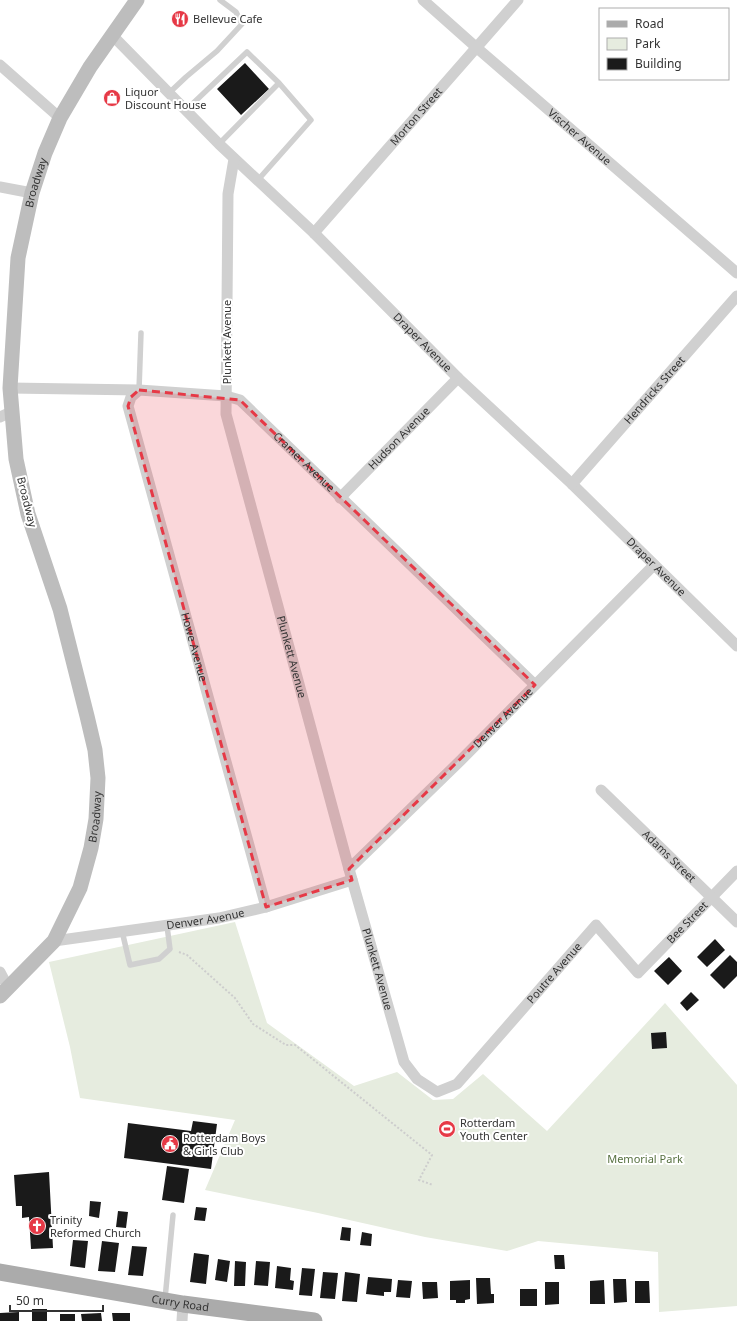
<svg xmlns="http://www.w3.org/2000/svg" width="737" height="1321" font-family="'Noto Sans',sans-serif">
  <rect width="100%" height="100%" fill="#fff"/>
  <path fill="#e6ecdf" d="M235 922 267 1023 354 1086 397 1072 433 1100 453 1099 483 1074 547 1131 665 1003 737 1085V1306L659 1312 658 1252 538 1241 507 1251 425 1237 318 1213 205 1190 235 1120 80 1098 70 1047 49 962Z"/>
  <path fill="#1a1a1a" d="M245 63 269 89 241 115 217 89Z
    M715 939 725 950 707 967 697 957Z
    M730 955 737 962V976L724 989 710 975Z
    M669 957 682 971 668 985 654 971Z
    M691 992 699 1000 687 1011 680 1003Z
    M666 1032 667 1048 652 1049 651 1033Z
    M193 1121 217 1124 211 1169 124 1158 128 1123 191 1131Z
    M167 1166 189 1169 184 1203 162 1200Z
    M49 1172 53 1248 31 1249 29 1217 22 1218V1206H16L14 1175Z
    M90 1201 101 1202 99 1218 89 1216Z
    M196 1207 207 1208 205 1221 194 1220Z
    M118 1211 128 1212 126 1228 116 1227Z
    M342 1227 351 1228 350 1241 340 1240Z
    M362 1232 372 1234 371 1246 360 1245Z
    M73 1240 88 1241 85 1268 70 1266Z
    M102 1241 119 1243 115 1272 98 1271Z
    M132 1246 147 1247 143 1276 128 1275Z
    M194 1253 209 1255 206 1284 190 1282Z
    M554 1255H564L565 1269H555Z
    M218 1259 230 1261 227 1282 215 1280Z
    M235 1261 246 1262 245 1286H234Z
    M256 1261 270 1262 268 1286 254 1285Z
    M277 1266 291 1268 290 1280 294 1281 293 1290 275 1288Z
    M302 1268 315 1269 312 1296 299 1295Z
    M323 1272 338 1273 335 1299 320 1298Z
    M345 1272 360 1274 357 1302 342 1301Z
    M368 1277 392 1279 391 1292H384V1296L366 1294Z
    M476 1278H490L491 1294H494V1303L477 1304Z
    M613 1279H626L627 1302 614 1303Z
    M398 1280 412 1281 410 1298 396 1297Z
    M470 1280V1299L465 1300V1303H456V1300H450V1281Z
    M604 1280 605 1304H590V1281Z
    M635 1281H649L650 1303H635Z
    M422 1282H437L438 1298 423 1299Z
    M545 1282H559V1304L545 1305Z
    M520 1289H537V1306H520Z
    M32 1309H47V1321H32Z
    M19 1312V1321H0V1313Z
    M101 1313 102 1321H82L81 1314Z
    M112 1313H130V1321H113Z
    M60 1314H75V1321H60Z"/>
  <g fill="none" stroke-linecap="round" stroke-linejoin="round">
    <path stroke="#cdcdcd" stroke-width="2" stroke-dasharray="2 2" stroke-linecap="butt" d="M179 952 187 955 235 998 253 1024 286 1045H295L432 1155 419 1180 433 1185"/>
    <path stroke="#d0d0d0" stroke-width="5.5" d="M169 93 186 77 217 51 242 24 236 12 220 0
      M186 110 247 52 279 83
      M219 144 279 83 311 120 257 181
      M139 390 141 333
      M122 931 130 965 159 959 170 949 167 926
      M165 1299 173 1215"/>
    <g stroke="#d0d0d0" stroke-width="11">
      <path id="s1" d="M423 0 477 48 737 273"/>
      <path id="s2" d="M112 35 219 144 314 233 458 378 572 484 737 646"/>
      <path d="M0 65 60 118"/>
      <path id="s3" d="M234 159 228 194 226 414 349 869 404 1062 417 1079 437 1092 457 1084 596 925 638 973 737 871"/>
      <path d="M0 187 32 193"/>
      <path id="s4" d="M314 233 518 0"/>
      <path id="s5" d="M10 388 139 390 226 396 240 400 535 685"/>
      <path id="s6" d="M139 390 131 397 128 406 266 907"/>
      <path d="M0 417 11 412"/>
      <path id="s7" d="M572 484 737 296"/>
      <path id="s8" d="M340 498 458 378"/>
      <path id="s9" d="M601 790 737 922"/>
      <path id="s10" d="M349 869 461 760 654 565"/>
      <path id="s11" d="M54 941 219 918 266 907 352 880"/>
      <path d="M0 972 9 989"/>
      <path d="M182 1321 183 1304"/>
    </g>
    <path stroke="#bdbdbd" stroke-width="15" id="s12" d="M0 996 54 941 80 888 91 848 96 819 98 778 95 750 87 716 60 609 28 514 16 459 10 388 18 258 32 193 45 153 60 118 90 67 137 0"/>
    <path stroke="#ababab" stroke-width="17" id="s13" d="M0 1272 183 1304 314 1321"/>
  </g>
  <path fill="#e63946" fill-opacity="0.2" stroke="#e63946" stroke-width="3" stroke-dasharray="8 5" stroke-linejoin="round" d="M139 390 240 400 535 685 349 869 352 880 266 907 128 406 131 397Z"/>
  <defs>
    <g id="restaurant-disc" transform="scale(0.9)"><circle r="9.5" fill="#e63946" stroke="#fff"/><path d="M-5-6h1v4h1v-4h1v4h1v-4h1v5L-1.5 .5V6h-2V.5L-5-1ZM5-6V6H3V1.5H1.5Q1.5-4 5-6Z" fill="#fff"/></g>
    <g id="shop-disc" transform="scale(0.9)"><circle r="9.5" fill="#e63946" stroke="#fff"/><path d="M-5-2.5h2.3a2.7 3.5 0 0 1 5.4 0H5L5.5 6h-11ZM-1.5-2.5h3a1.5 2.3 0 0 0-3 0Z" fill="#fff"/></g>
    <g id="stadium-disc" transform="scale(0.9)"><circle r="9.5" fill="#e63946" stroke="#fff"/><path d="M0-5a6.5 5 0 1 0 0 10a6.5 5 0 1 0 0-10ZM-3.5-1.8h7v3.6h-7Z" fill="#fff"/></g>
    <g id="civic-disc" transform="scale(0.9)"><circle r="9.5" fill="#e63946" stroke="#fff"/><path d="M-.6-6.5H3V-4.5H.6V-3L4-1V1h2V6H-6V1h2V-1L-.6-3ZM-1.2 2.5V6h2.4V2.5Z" fill="#fff"/></g>
    <g id="church-disc" transform="scale(0.9)"><circle r="9.5" fill="#e63946" stroke="#fff"/><path d="M-1.2-6h2.4v3.5h3.3v2.4h-3.3V6h-2.4V-.1h-3.3v-2.4h3.3Z" fill="#fff"/></g>
  </defs>
  <g fill-rule="evenodd">
    <use href="#restaurant-disc" x="180" y="19"/>
    <use href="#shop-disc" x="112" y="98"/>
    <use href="#stadium-disc" x="447" y="1129"/>
    <use href="#civic-disc" x="170" y="1144"/>
    <use href="#church-disc" x="37" y="1226"/>
  </g>
  <g text-anchor="middle" stroke-width="4" stroke-linejoin="round" paint-order="stroke">
    <g font-size="11" fill="#333" stroke="#fff" text-anchor="start">
      <text x="193" y="23">Bellevue Cafe</text>
      <text x="125" y="96">Liquor<tspan x="125" dy="13">Discount House</tspan></text>
      <text x="460" y="1127">Rotterdam<tspan x="460" dy="13">Youth Center</tspan></text>
      <text x="183" y="1142">Rotterdam Boys<tspan x="183" dy="13">&amp; Girls Club</tspan></text>
      <text x="50" y="1224">Trinity<tspan x="50" dy="13">Reformed Church</tspan></text>
    </g>
    <g font-size="11" fill="#333" stroke="#fff">
      <text dy="4" stroke="none"><textPath href="#s4" startOffset="155">Morton Street</textPath></text>
      <text dy="4" stroke="none"><textPath href="#s1" startOffset="208">Vischer Avenue</textPath></text>
      <text dy="4" stroke="none"><textPath href="#s12" startOffset="857">Broadway</textPath></text>
      <text transform="translate(227 342) rotate(-90)" y="4">Plunkett Avenue</text>
      <text dy="4" stroke="none"><textPath href="#s2" startOffset="437">Draper Avenue</textPath></text>
      <text dy="4" stroke="none"><textPath href="#s7" startOffset="125">Hendricks Street</textPath></text>
      <text dy="4" stroke="none"><textPath href="#s8" startOffset="84">Hudson Avenue</textPath></text>
      <text dy="4" stroke="none"><textPath href="#s5" startOffset="320">Cramer Avenue</textPath></text>
      <text transform="translate(27 502) rotate(76)" y="4">Broadway</text>
      <text dy="4" stroke="none"><textPath href="#s2" startOffset="761">Draper Avenue</textPath></text>
      <text dy="4" stroke="none"><textPath href="#s6" startOffset="270">Howe Avenue</textPath></text>
      <text dy="4" stroke="none"><textPath href="#s3" startOffset="507">Plunkett Avenue</textPath></text>
      <text dy="4" stroke="none"><textPath href="#s10" startOffset="216">Denver Avenue</textPath></text>
      <text dy="4" stroke="none"><textPath href="#s12" startOffset="209">Broadway</textPath></text>
      <text dy="4" stroke="none"><textPath href="#s9" startOffset="95">Adams Street</textPath></text>
      <text dy="4" stroke="none"><textPath href="#s11" startOffset="153">Denver Avenue</textPath></text>
      <text dy="4" stroke="none"><textPath href="#s3" startOffset="1340">Bee Street</textPath></text>
      <text dy="4" stroke="none"><textPath href="#s3" startOffset="831">Plunkett Avenue</textPath></text>
      <text dy="4" stroke="none"><textPath href="#s3" startOffset="1142">Poutre Avenue</textPath></text>
      <text dy="4" stroke="none"><textPath href="#s13" startOffset="183">Curry Road</textPath></text>
    </g>
    <g font-size="11" fill="#56703f" stroke="#fff">
      <text x="645" y="1163">Memorial Park</text>
    </g>
  </g>
  <rect x="599" y="8" width="130" height="72" fill="#ffffff" stroke="#adadad"/>
  <rect x="607" y="21" width="20" height="6" fill="#ababab" stroke="#adadad"/>
  <text x="635" y="28" font-size="12" fill="#333333">Road</text>
  <rect x="607" y="38" width="20" height="12" fill="#e6ecdf" stroke="#adadad"/>
  <text x="635" y="48" font-size="12" fill="#333333">Park</text>
  <rect x="607" y="58" width="20" height="12" fill="#1a1a1a" stroke="#adadad"/>
  <text x="635" y="68" font-size="12" fill="#333333">Building</text>
  <path d="M10 1305v6h93v-6" fill="none" stroke="#333333" stroke-width="2"/>
  <text x="16" y="1305" font-size="12" fill="#333333" stroke="#ffffff" stroke-width="3" paint-order="stroke">50 m</text>
</svg>
